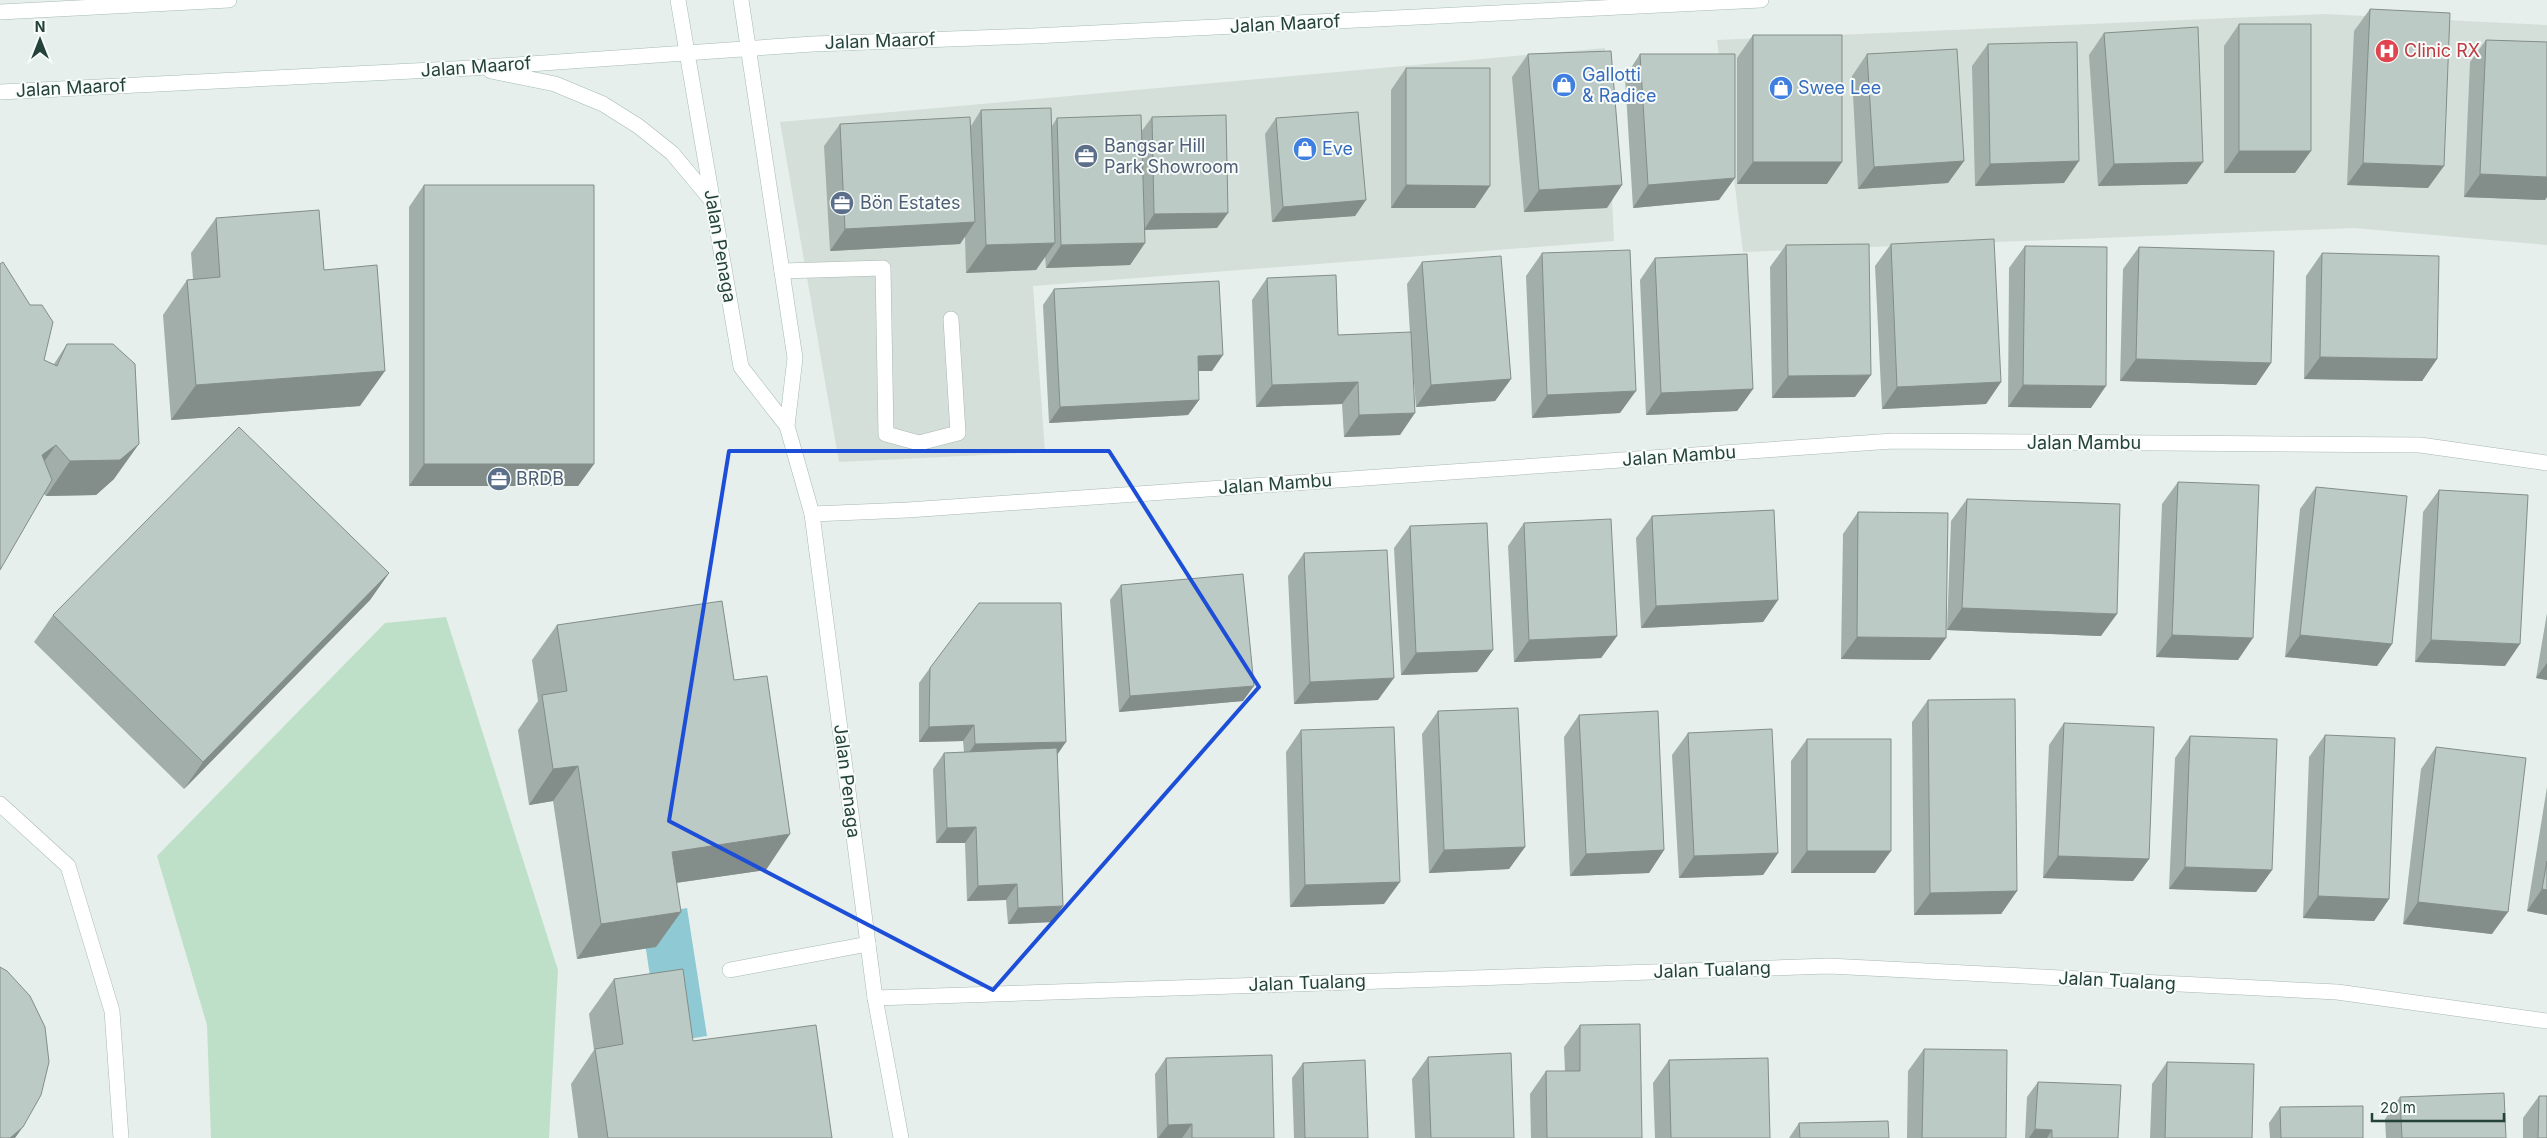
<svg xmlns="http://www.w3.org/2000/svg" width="2547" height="1138" font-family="Inter,sans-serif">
  <rect width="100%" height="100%" fill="#e6efeb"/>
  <path fill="#d4dfda" d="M2325 14 2547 25V245L2354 228 1743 252 1717 40Z
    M1605 48 1614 241 1033 286 1045 452 839 462 780 122Z"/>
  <path fill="#bfe0c8" d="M446 617 558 970 549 1138H211L207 1025 157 856 385 623Z"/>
  <path fill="#8ec9d4" d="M687 908 707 1036 660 1043 641 916Z"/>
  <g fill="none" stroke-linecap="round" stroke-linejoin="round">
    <g stroke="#a8b8b2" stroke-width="16">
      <path id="lane" d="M782 271 883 268 886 434 919 443 958 433 951 319
        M730 970 868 944"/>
    </g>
    <g stroke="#a8b8b2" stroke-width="16">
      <path id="street" d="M812 514 908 510 1893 441 2420 445 2547 463
        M0 804 68 866 112 1011 121 1138
        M875 998 1829 966 2337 992 2547 1021"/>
    </g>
    <g stroke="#a4bbb3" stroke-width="16">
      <path id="secondary" d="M678 0 741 367 787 426
        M741 0 795 358 787 426 812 514 875 998 901 1138
        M0 12 229 0
        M491 71 555 84 603 104 638 126 672 153 712 201
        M0 92 472 68 813 44 1033 36 1761 0"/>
    </g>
    <use href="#lane" stroke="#fff" stroke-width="15"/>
    <use href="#street" stroke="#fff" stroke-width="15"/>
    <use href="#secondary" stroke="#fff" stroke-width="15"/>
  </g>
  <path fill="#a1aea9" d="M2370 9 2428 188 2347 185 2354 31Z
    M2239 24 2295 173H2224V46Z
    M2104 33 2187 184 2098 186 2089 55Z
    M1753 35 1827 184H1737V58Z
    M2486 40 2547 42V197L2545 200 2464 197 2470 62Z
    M1988 44 2064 183 1975 186 1972 66Z
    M1528 54 1607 208 1524 212 1512 77Z
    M1640 54 1719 200 1633 208 1625 77Z
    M1867 54 1964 161 1948 183 1858 189 1852 76Z
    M1406 68 1475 208H1391V90Z
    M981 110 1052 126 1057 118 1141 132 1152 117 1217 228 1145 229V243L1130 265 1046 268 1045 256 1036 270 966 273 965 236 960 244 830 251 824 146 840 124 971 126Z
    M1276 118 1366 200 1355 216 1272 222 1265 134Z
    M424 185 594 464 578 486H409V207Z
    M216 218 324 270 360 406 171 420 163 315 187 280 193 279 191 253Z
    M1891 244 2001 382 1986 404 1882 409 1875 266Z
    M1786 245 1855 397 1772 398 1770 267Z
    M2025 246 2091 408 2008 407 2009 268Z
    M2139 247 2271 363 2256 385 2120 381 2123 269Z
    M1542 253 1620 413 1532 418 1526 276Z
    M2322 253 2437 359 2422 381 2304 379 2306 276Z
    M1655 258 1753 389 1737 411 1646 415 1640 280Z
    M1422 262 1511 379 1495 401 1416 407 1413 370 1400 435 1344 437 1342 404 1256 407 1252 300 1267 278 1338 335 1410 333 1407 284Z
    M1054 289 1212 371H1198L1199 400 1188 415 1049 423 1043 305Z
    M67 344 114 479 96 495 46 496 44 494V360L54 364Z
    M2178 482 2238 660 2156 657 2162 504Z
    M2316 487 2392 644 2377 666 2285 657 2300 509Z
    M2439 490 2505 666 2415 662 2423 512Z
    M1967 499 2101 636 1947 630 1951 521Z
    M1858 512 1930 660 1841 659 1843 534Z
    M1652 516 1778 600 1763 622 1641 628 1636 538Z
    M1524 523 1617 636 1601 658 1514 662 1508 546Z
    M1410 526 1493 650 1477 672 1401 675 1394 548Z
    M1304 553 1378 700 1294 704 1288 576Z
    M389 573 370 600 184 789 34 642 53 615Z
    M1121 585 1243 701 1119 712 1110 600Z
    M2547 613V680L2536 678Z
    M557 625 734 680 766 870 676 883 681 912 656 947 577 959 553 801 529 805 518 730 538 701 532 660Z
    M930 668 1057 754 1052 922 1008 924 1006 900 967 901 965 843H936L933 769 944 753 964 752 963 741 919 742V683Z
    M1928 700 2017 891 2001 914 1914 915 1912 722Z
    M1438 711 1525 847 1509 869 1429 873 1422 734Z
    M1579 715 1664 850 1649 873 1570 876 1564 737Z
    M2064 723 2149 859 2133 881 2043 878 2049 745Z
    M1301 730 1384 904 1290 907 1286 752Z
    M1688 733 1778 853 1763 875 1679 878 1672 755Z
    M2325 735 2389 899 2374 921 2303 918 2309 757Z
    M2190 736 2272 870 2256 892 2169 889 2175 758Z
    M1807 739 1875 873H1791V761Z
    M2436 747 2492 934 2403 924 2421 769Z
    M2547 787V915L2527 911Z
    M614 979 693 1041 832 1138H578L571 1084 594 1050 589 1014Z
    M1580 1025 1642 1138H1531L1530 1094 1546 1071H1565L1564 1047Z
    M1924 1049 2006 1138H1907L1908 1071Z
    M1428 1057 1514 1138H1415L1412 1079Z
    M1166 1058 1274 1138H1157L1155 1074Z
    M1669 1060 1770 1138H1655L1653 1083Z
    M2167 1062 2252 1138H2150L2152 1084Z
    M1303 1063 1368 1138H1294L1292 1078Z
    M2038 1082 2118 1138H2025L2027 1097Z
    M2539 1096 2547 1138H2523V1118Z
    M2400 1097 2506 1138H2386L2385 1119Z
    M2280 1107 2363 1138H2270L2269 1123Z
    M1799 1123 1889 1138H1789Z"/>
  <path fill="#838d89" d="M2239 151H2311L2295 173H2224Z
    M1964 161 1948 183 1858 189 1874 167Z
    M2079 161 2064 183 1975 186 1990 164Z
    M1753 162H1842L1827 184H1737Z
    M2203 162 2187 184 2098 186 2114 164Z
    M2363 163 2444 166 2428 188 2347 185Z
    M2480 174 2547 177V197L2545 200 2464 197Z
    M1735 178 1719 200 1633 208 1648 185Z
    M1406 185 1490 186 1475 208H1391Z
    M1622 185 1607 208 1524 212 1539 190Z
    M1366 200 1355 216 1272 222 1283 207Z
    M1228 213 1217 228 1144 230 1154 214Z
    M975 222 960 244 830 251 845 229Z
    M1055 243 1036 270 966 273 986 245Z
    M1145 243 1130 265 1046 268 1061 245Z
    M1223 355 1212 371H1187L1198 356Z
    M2320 357 2437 359 2422 381 2304 379Z
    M2136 359 2271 363 2256 385 2120 381Z
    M385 371 360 406 171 420 196 385Z
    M1871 375 1855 397 1772 398 1788 376Z
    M1511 379 1495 401 1416 407 1431 385Z
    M1358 382 1342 404 1256 407 1272 385Z
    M2001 382 1986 404 1882 409 1897 387Z
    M2023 385 2106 386 2091 408 2008 407Z
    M1753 389 1737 411 1646 415 1661 393Z
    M1636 391 1620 413 1532 418 1547 395Z
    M1199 400 1188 415 1049 423 1060 407Z
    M1415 413 1400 435 1344 437 1359 415Z
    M139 444 114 479 96 495 46 496 70 461Z
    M56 445 31 480 42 455Z
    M424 464H594L578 486H409Z
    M389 573 370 600 184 789 203 762Z
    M1778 600 1763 622 1641 628 1656 606Z
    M1962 608 2117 614 2101 636 1947 630Z
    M2172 635 2253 638 2238 660 2156 657Z
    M2300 635 2392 644 2377 666 2285 657Z
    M1617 636 1601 658 1514 662 1529 640Z
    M1857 637 1946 638 1930 660 1841 659Z
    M2431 640 2520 644 2505 666 2415 662Z
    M1493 650 1477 672 1401 675 1416 653Z
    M2547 663V680L2536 678Z
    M1394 678 1378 700 1294 704 1310 682Z
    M1254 686 1243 701 1119 712 1130 696Z
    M974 725 963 741 919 742 929 727Z
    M1066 742 1055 758 964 760 975 744Z
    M578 766 553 801 529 805 553 769Z
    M976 827 965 843H936L947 828Z
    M790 834 766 870 647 887 672 852Z
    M1525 847 1509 869 1429 873 1444 850Z
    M1664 850 1649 873 1570 876 1586 854Z
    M1807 851H1891L1875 873H1791Z
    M1778 853 1763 875 1679 878 1694 856Z
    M2058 856 2149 859 2133 881 2043 878Z
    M2185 867 2272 870 2256 892 2169 889Z
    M1400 882 1384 904 1290 907 1305 885Z
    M1017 884 1006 900 967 901 978 886Z
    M2542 889 2547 890V915L2527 911Z
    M2017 891 2001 914 1914 915 1930 893Z
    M2318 896 2389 899 2374 921 2303 918Z
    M2418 902 2508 912 2492 934 2403 924Z
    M1063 906 1052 922 1008 924 1018 908Z
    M681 912 656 947 577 959 601 924Z
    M1192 1124 1182 1138H1158L1168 1125Z
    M23 1127 15 1138H10Z
    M2035 1129 2052 1130 2047 1138H2029Z"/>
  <path fill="#bbcac4" stroke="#838d89" d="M2370 9 2450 13 2444 166 2363 163Z
    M2239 24H2311V151H2239Z
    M2198 27 2203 162 2114 164 2104 33Z
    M1753 35H1842V162H1753Z
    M2486 40 2547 42V177L2480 174Z
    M2077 42 2079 161 1990 164 1988 44Z
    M1957 49 1964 161 1874 167 1867 54Z
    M1611 51 1622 185 1539 190 1528 54Z
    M1640 54H1735V178L1648 185Z
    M1406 68H1490V186L1406 185Z
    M1051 108 1055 243 986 245 981 110Z
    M1358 112 1366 200 1283 207 1276 118Z
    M1141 115 1145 243 1061 245 1057 118Z
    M1226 115 1228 213 1154 214 1152 117Z
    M970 117 975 222 845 229 840 124Z
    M424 185H594V464H424Z
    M319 210 324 270 377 265 385 371 196 385 187 280 220 277 216 218Z
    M1994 239 2001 382 1897 387 1891 244Z
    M1869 244 1871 375 1788 376 1786 245Z
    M2025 246 2107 247 2106 386 2023 385Z
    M2139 247 2274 251 2271 363 2136 359Z
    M1630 250 1636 391 1547 395 1542 253Z
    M2322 253 2439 256 2437 359 2320 357Z
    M1747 254 1753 389 1661 393 1655 258Z
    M1501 256 1511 379 1431 385 1422 262Z
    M3 262 30 305H42L53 322 44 360 57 366 67 344H113L135 364 139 444 120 460 70 461 56 445 42 455 52 480 0 570V264Z
    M1336 275 1338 335 1411 332 1415 413 1359 415 1358 382 1272 385 1267 278Z
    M1219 281 1223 355 1198 356 1199 400 1060 407 1054 289Z
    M239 427 389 573 203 762 53 615Z
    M2178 482 2259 485 2253 638 2172 635Z
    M2316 487 2407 496 2392 644 2300 635Z
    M2439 490 2528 495 2520 644 2431 640Z
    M1967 499 2120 504 2117 614 1962 608Z
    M1774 510 1778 600 1656 606 1652 516Z
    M1858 512 1948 513 1946 638 1857 637Z
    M1611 519 1617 636 1529 640 1524 523Z
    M1487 523 1493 650 1416 653 1410 526Z
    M1387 550 1394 678 1310 682 1304 553Z
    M1243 574 1254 686 1130 696 1121 585Z
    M722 601 734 680 767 676 790 834 672 852 681 912 601 924 578 766 553 769 542 695 567 691 557 625Z
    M979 603H1061L1066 742 975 744 974 725 929 727 930 668Z
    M2015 699 2017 891 1930 893 1928 700Z
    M1518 708 1525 847 1444 850 1438 711Z
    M1658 711 1664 850 1586 854 1579 715Z
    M2064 723 2154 727 2149 859 2058 856Z
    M1394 727 1400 882 1305 885 1301 730Z
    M1772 729 1778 853 1694 856 1688 733Z
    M2325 735 2395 738 2389 899 2318 896Z
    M2190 736 2277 739 2272 870 2185 867Z
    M1807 739H1891V851H1807Z
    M2436 747 2526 758 2508 912 2418 902Z
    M1057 748 1063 906 1018 908 1017 884 978 886 976 827 947 828 944 753Z
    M2547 861V890L2542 889Z
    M0 967 7 971 30 996 45 1027 49 1062 41 1095 23 1127 10 1138H0Z
    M683 969 693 1041 816 1025 832 1138H608L595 1049 623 1044 614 979Z
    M1640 1024 1642 1138H1547L1546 1071H1580V1025Z
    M1924 1049 2007 1050 2006 1138H1922Z
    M1511 1053 1514 1138H1431L1428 1057Z
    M1272 1055 1274 1138H1192V1124L1168 1125 1166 1058Z
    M1768 1058 1770 1138H1671L1669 1060Z
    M1365 1060 1368 1138H1305L1303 1063Z
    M2167 1062 2254 1064 2252 1138H2165Z
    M2038 1082 2121 1085 2118 1138H2052V1130L2035 1129Z
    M2504 1093 2506 1138H2402L2400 1097Z
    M2539 1096H2547V1138H2538Z
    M2363 1106V1138H2281L2280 1107Z
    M1888 1121 1889 1138H1800L1799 1123Z"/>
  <path fill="none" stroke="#1d4ed8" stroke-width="4" stroke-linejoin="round" d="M729 451H1109L1259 687 993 990 669 821Z"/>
  <defs>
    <g id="hospital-disc" transform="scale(1.25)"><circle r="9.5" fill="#e0444e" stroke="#f7fbf9"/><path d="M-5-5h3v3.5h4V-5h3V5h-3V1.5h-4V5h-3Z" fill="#fff"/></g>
    <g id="shop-disc" transform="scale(1.25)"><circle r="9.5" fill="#3f7fe0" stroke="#f7fbf9"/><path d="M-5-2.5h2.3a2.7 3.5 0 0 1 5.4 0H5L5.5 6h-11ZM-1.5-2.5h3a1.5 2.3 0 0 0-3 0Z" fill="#fff"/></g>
    <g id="office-disc" transform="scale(1.25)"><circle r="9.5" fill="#5c6f8a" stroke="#f7fbf9"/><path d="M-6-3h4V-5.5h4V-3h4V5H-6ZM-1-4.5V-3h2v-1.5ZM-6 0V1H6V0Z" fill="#fff"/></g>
  </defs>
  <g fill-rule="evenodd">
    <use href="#hospital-disc" x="2387" y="51"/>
    <use href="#shop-disc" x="1564" y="85"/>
    <use href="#shop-disc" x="1781" y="88"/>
    <use href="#shop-disc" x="1305" y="149"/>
    <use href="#office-disc" x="1086" y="156"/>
    <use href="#office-disc" x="842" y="203"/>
    <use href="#office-disc" x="499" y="479"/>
  </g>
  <g text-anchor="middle" stroke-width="4" stroke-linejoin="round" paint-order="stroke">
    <g font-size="18" fill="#24423a" stroke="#f7fbf9">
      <text transform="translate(1285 24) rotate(-3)" y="6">Jalan Maarof</text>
      <text transform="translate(880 41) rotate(-2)" y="6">Jalan Maarof</text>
      <text transform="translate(476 67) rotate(-4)" y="6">Jalan Maarof</text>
      <text transform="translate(71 88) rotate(-3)" y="6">Jalan Maarof</text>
      <text transform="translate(720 246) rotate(80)" y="6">Jalan Penaga</text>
      <text x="2084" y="449">Jalan Mambu</text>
      <text transform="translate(1679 456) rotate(-4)" y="6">Jalan Mambu</text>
      <text transform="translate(1275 484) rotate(-4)" y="6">Jalan Mambu</text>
      <text transform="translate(847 781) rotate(83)" y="6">Jalan Penaga</text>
      <text transform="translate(1712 970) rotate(-2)" y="6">Jalan Tualang</text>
      <text transform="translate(2117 981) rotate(3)" y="6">Jalan Tualang</text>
      <text transform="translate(1307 983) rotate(-2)" y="6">Jalan Tualang</text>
    </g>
    <g font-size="18" fill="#be3a42" stroke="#f7fbf9" text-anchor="start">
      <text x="2404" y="57">Clinic RX</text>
    </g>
    <g font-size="18" fill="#366cbe" stroke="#f7fbf9" text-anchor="start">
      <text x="1582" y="81">Gallotti<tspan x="1582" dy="21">&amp; Radice</tspan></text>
      <text x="1798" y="94">Swee Lee</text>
      <text x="1322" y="155">Eve</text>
    </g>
    <g font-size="18" fill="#4e5e75" stroke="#f7fbf9" text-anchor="start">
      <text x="1104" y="152">Bangsar Hill<tspan x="1104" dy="21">Park Showroom</tspan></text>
      <text x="860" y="209">Bön Estates</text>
      <text x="516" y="485">BRDB</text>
    </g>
  </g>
  <g transform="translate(40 40)" stroke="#f7fbf9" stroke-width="4" paint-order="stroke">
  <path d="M0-4L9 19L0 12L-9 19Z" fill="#24423a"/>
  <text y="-8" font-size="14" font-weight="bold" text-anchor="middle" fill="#24423a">N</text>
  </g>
  <path d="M2372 1113v8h132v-8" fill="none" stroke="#24423a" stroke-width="2.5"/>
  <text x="2380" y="1113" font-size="15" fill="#24423a" stroke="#f7fbf9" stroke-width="4" paint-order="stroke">20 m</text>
</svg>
